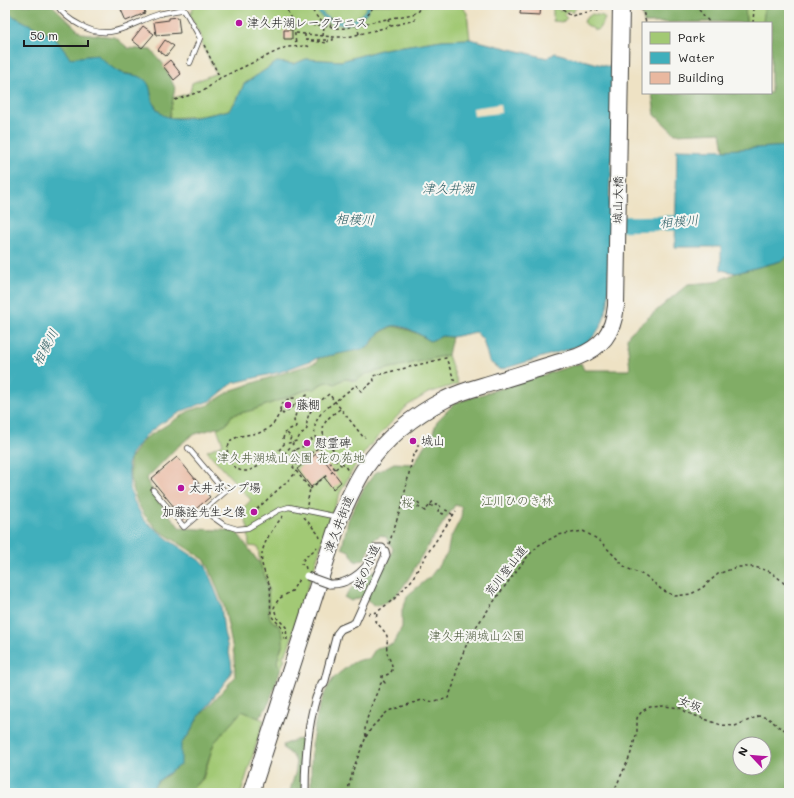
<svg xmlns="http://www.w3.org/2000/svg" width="794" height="798" font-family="Mali,'Klee One',sans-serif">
  <rect width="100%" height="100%" fill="#f6f6f2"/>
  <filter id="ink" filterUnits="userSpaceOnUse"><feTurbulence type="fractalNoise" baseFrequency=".025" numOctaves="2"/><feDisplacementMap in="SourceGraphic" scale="8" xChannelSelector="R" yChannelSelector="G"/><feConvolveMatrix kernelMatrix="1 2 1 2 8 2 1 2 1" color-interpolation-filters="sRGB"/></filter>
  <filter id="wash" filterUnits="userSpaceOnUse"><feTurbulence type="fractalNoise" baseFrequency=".012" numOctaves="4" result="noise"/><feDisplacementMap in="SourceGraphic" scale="16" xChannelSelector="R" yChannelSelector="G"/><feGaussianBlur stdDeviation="0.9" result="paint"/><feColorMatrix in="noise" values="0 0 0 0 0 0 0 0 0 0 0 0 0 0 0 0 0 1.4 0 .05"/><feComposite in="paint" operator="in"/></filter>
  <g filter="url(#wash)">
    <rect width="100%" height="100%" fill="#eee2c4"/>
    <path fill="#a2c974" stroke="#5f7248" d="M194 5H461L467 13 470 39 442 40 384 49 341 61 306 59 294 64 277 62 244 84 237 100 229 110 203 116 169 118 173 98 190 93 192 83 216 73 201 43 202 39 190 16Z
      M554 5H560L557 8 560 11 565 7 564 5H575L576 8 572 13 569 10 564 15 567 18 563 22 553 21V7Z
      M745 5H765L763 23H746Z
      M592 14 603 16 605 19 598 30H595L584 23 585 19Z
      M448 355 458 384 428 393 407 406 372 443 357 462 341 491 331 515 290 643 286 654H284L283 657 285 659 281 668 278 665 277 661 283 643 282 632 280 627 271 620 269 615 268 589 260 564 258 547 249 546 248 528 242 509 251 500 207 451 223 444 217 428 226 425 232 415 253 410 312 388 314 390C321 384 326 379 335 384L344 379 356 381 365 374Z
      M242 711 264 720 241 793H190L191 789 203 779 214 743Z"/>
    <path fill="#81ad66" stroke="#4e6441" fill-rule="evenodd" d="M5 5H52L81 33 115 37 128 48 151 50 164 65 175 88 169 118 163 116 153 103 150 90 137 76 123 73 115 70 97 55 70 58 54 37 5 12Z
      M646 5H745L746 23 720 22 644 23 642 13H647Z
      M765 5H789V146L724 150 721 132 675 134 655 115 652 93H771V23H763Z
      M789 256V793H311C311 755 310 715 331 682 333 678 338 674 342 671 352 663 356 659 369 659L376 648 393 644 402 627V610L408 595 430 577 447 554 450 539 461 518 462 507 455 505C445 521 434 536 424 552 411 572 400 604 373 606L364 596 351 601 344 597C353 584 372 571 386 565L393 549 386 537 381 535 373 540 366 558 356 562 349 551 342 548 348 520 364 488 375 473 394 463 414 464 424 446 431 438 437 421 455 403 461 401 581 363 584 370H630L627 338 630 333 688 284 715 282 736 273 781 261ZM740 744H764V768H740Z
      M392 326C406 328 418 333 430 341L442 336 452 337 448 355 365 374 356 381C348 377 342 379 335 384 326 379 321 384 313 390L311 388 253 410 232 415 226 425 192 435 175 449 146 479 159 502 180 528 236 531 260 564 265 576 268 589 269 615 271 620 280 627 283 636V643L277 661 278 665 281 668 269 703 259 718 242 711 214 743 202 779 191 789 190 793H147L152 789 158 781 169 774 181 744 190 733 197 719 235 677 234 655 224 606 210 570 205 560 157 529 145 516 137 502 130 478V459L133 454 144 439 189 411 208 405 232 390 317 362 318 358 369 347 378 334Z
      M301 739 302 746V793H290C292 775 306 762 284 749L283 745 295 740Z"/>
    <path fill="#40afbc" stroke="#2e666c" d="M314 5H317C326 26 358 27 368 5H371C360 31 325 31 314 5Z
      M5 12 54 37 70 58 97 55C105 61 113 70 122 73 130 76 139 74 145 80 152 86 150 96 153 103 155 107 161 115 165 116 179 122 214 114 229 110L237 100 244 84 277 62 294 64 306 59 341 61 384 49 442 40 470 39 547 58 555 53 614 68 611 178 610 179 609 215 610 216 608 304 602 324 595 335 585 344 500 370 489 361 483 340 476 332 452 337 442 336 430 341C421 335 404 324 392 326 388 327 381 332 378 334 372 340 372 345 363 349L318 358 280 372 233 383 212 400 185 410 160 424 145 436 131 454 128 465 129 470V478L130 488 134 501 144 520 172 542 205 564 221 605 224 632 231 661 232 670 229 677 197 719 190 733 181 744V764L158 781 152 789 147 793H5Z
      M789 146V256L781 261 736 273 721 270V247H675L677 149 724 150Z"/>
    <path fill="#eee2c4" d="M500 104 501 113 474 116 473 108Z"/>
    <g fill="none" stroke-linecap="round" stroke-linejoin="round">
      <path stroke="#40afbc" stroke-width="15" d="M606 224 679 223 695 220"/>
    </g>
    <g id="blocks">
      <path fill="#e9b8a0" d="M119 5H142L145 13 126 21Z
        M521 5H541L540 15 520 14Z
        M178 17 180 33 156 35 154 22 169 20V18Z
        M143 26 154 34 142 48 132 40Z
        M284 30H292V39H284Z
        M165 40 174 46 166 56 158 50Z
        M170 60 181 74 174 80 163 66Z
        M316 454 320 459 322 457 341 482 333 489 324 477 311 487 297 469Z
        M177 457 210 497 184 519 151 479Z"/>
    </g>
  </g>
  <g filter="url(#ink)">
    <use href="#blocks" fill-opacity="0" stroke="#3c3a35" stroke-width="1"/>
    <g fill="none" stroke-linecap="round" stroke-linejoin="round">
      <g stroke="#3c3a35" stroke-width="6">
        <path id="service" d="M57 5C62 14 70 20 80 25 111 43 130 23 159 14 167 12 176 11 184 9L200 38 190 63
          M153 490 184 527 225 492 188 448
          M205 509 210 515 224 525 237 529 248 528 279 510 289 507 338 517"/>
      </g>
      <g stroke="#3c3a35" stroke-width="9">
        <path id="pedestrian" d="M320 687 324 684 337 634 341 629 355 623 386 555 385 551 382 548H376C373 551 373 555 371 559 363 574 346 585 329 584
          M305 793C305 761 307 728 316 698 318 693 320 688 322 683"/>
      </g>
      <g stroke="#3c3a35" stroke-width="18">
        <path id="trunk" d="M251 793 340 517C348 500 355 483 365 468 385 439 414 415 446 399 461 391 479 387 495 382 522 374 549 365 577 357 602 347 613 334 616 306L621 5"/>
      </g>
      <path stroke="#3c3a35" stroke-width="1.5" stroke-dasharray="3 3" stroke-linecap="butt" d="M285 5 289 15 294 26 296 45
        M310 5C323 37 360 35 374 5
        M695 5 710 23
        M634 7 643 11 646 23
        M563 9 571 16 609 7
        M388 19 390 26
        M753 23 754 8
        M294 26 306 24 330 26 333 18
        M296 33 333 37H348L415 20 413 14
        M305 34V40H328
        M359 34 357 25 413 14 418 12 423 5
        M323 36 324 26
        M305 40 328 43V40H333V37
        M204 45 220 78
        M175 100 205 90 220 78 286 47 308 46 310 48
        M299 402 295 398C287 398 282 402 280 409L283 414 307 395 315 405
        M340 409C329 417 320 423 324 437L349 472
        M281 411 274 423 266 430 259 433 240 436 231 440 227 449 229 461 237 469 242 471H248L257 467 266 458 276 454 284 444 297 441 300 435 307 429C305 411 317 404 329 394L364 438 365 437
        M311 438 316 449
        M283 439C284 433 288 428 295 428L296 426 294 421 297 409 294 405
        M294 450 302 460
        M284 454 293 444 290 440 291 437 286 432
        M325 455 328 454 341 465 343 463
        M288 458 294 450 304 446
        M335 469C321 450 304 433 323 411L356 385 361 391 374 381 373 376 446 358 455 382
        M331 473 340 465
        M310 489 327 475
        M402 504 410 506 416 501 420 504 418 507 425 511 434 500
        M307 505 310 489 293 467 319 447
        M430 505 434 507 437 503 441 507 438 511 443 514 446 510 453 515
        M257 509 297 472
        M283 516C273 528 259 547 262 563 263 571 268 579 270 587 271 596 270 605 271 614 273 620 278 622 281 627 284 632 283 638 286 642
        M304 517 319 535 320 538
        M389 544 403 501 413 455 418 449V444L413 436
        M306 569 305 565 301 564C305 555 311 554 317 547
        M368 614 377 612 394 599 411 581 425 557 456 511
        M287 640 286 627 277 618 274 608 276 603 280 598 292 591 299 579
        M366 737 372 727 388 711 422 700 435 702 448 698 453 686 458 665 471 634 502 590 528 556 539 545 558 535 583 531 599 540 626 568 646 576 662 590 675 596 691 594 702 588 718 574 737 567H755L771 572 782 581 789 589
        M347 793 354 767 366 737 365 729 367 719 372 704 381 683H385L382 679V676C401 673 388 660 387 652 386 647 388 642 387 636 385 631 379 626 376 621L377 612
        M613 793 630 756 637 732V718L642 711 650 707 664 706 680 708 688 713 721 725 735 726 759 716 768 718 779 727 789 732"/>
      <use href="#service" stroke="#fff" stroke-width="4.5"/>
      <use href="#pedestrian" stroke="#fff" stroke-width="7"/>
      <use href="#trunk" stroke="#fff" stroke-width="16"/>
      <g stroke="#3c3a35" stroke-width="9" stroke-linecap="butt">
        <path id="pedestrian-bridge" d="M307 576 329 584"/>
      </g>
      <use href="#pedestrian-bridge" stroke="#fff" stroke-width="7"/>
    </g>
  </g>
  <g fill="#b5179e" stroke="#f6f6f2" stroke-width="1.5">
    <circle cx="239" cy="23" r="4"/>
    <circle cx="288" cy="405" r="4"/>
    <circle cx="413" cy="441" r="4"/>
    <circle cx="307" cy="443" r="4"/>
    <circle cx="181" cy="488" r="4"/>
    <circle cx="254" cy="512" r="4"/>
  </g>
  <g text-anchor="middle" stroke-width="4" stroke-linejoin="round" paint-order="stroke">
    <g font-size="12" fill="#1c1c1c" stroke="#f6f6f2" text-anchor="start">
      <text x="247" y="27">津久井湖レークテニス</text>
      <text x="296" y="409">藤棚</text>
      <text x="421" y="445">城山</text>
      <text x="315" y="447">慰霊碑</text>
      <text x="189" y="492">太井ポンプ場</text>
      <text x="246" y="516" text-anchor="end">加藤詮先生之像</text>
    </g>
    <g font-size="12" fill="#1c1c1c" stroke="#f6f6f2">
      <text transform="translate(618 200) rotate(-89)" y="4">城山大橋</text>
      <text transform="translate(339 524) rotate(-69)" y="4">津久井街道</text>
      <text transform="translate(367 567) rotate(-67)" y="4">桜の小道</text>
      <text transform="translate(506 571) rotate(-52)" y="4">荒川登山道</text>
      <text transform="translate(690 704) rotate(21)" y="4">女坂</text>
    </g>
    <g font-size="12" fill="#4b593b" stroke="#f6f6f2">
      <text x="291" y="462">津久井湖城山公園 花の苑地</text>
      <text x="517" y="505">江川ひのき林</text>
      <text x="407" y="507">桜</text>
      <text x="477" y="640">津久井湖城山公園</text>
    </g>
    <g font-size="13" font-style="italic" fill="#2c5e64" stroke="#f6f6f2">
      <text x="448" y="193">津久井湖</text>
      <text transform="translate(355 219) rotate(2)" y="5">相模川</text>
      <text transform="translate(679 221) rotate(-5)" y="5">相模川</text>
      <text transform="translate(45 347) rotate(-62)" y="5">相模川</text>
    </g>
  </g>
  <rect width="794" height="798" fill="none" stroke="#f6f6f2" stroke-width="20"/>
  <rect x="642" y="22" width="130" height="72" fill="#f6f6f2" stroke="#9f9f9c"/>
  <rect x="650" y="32" width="20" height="12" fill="#a2c974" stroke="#9f9f9c"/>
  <text x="678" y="42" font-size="12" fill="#1c1c1c">Park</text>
  <rect x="650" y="52" width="20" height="12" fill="#40afbc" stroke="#9f9f9c"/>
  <text x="678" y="62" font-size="12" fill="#1c1c1c">Water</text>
  <rect x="650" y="72" width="20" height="12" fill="#e9b8a0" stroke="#9f9f9c"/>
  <text x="678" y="82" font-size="12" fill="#1c1c1c">Building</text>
  <g transform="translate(752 756) rotate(296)"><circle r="19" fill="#f6f6f2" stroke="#9f9f9c"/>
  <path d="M0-3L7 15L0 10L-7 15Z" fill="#b5179e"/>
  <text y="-6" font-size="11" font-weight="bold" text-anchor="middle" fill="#1c1c1c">N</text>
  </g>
  <path d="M24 40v6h64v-6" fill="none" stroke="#1c1c1c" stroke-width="2"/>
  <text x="30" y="40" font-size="12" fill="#1c1c1c" stroke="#f6f6f2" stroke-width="3" paint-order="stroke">50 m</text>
</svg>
